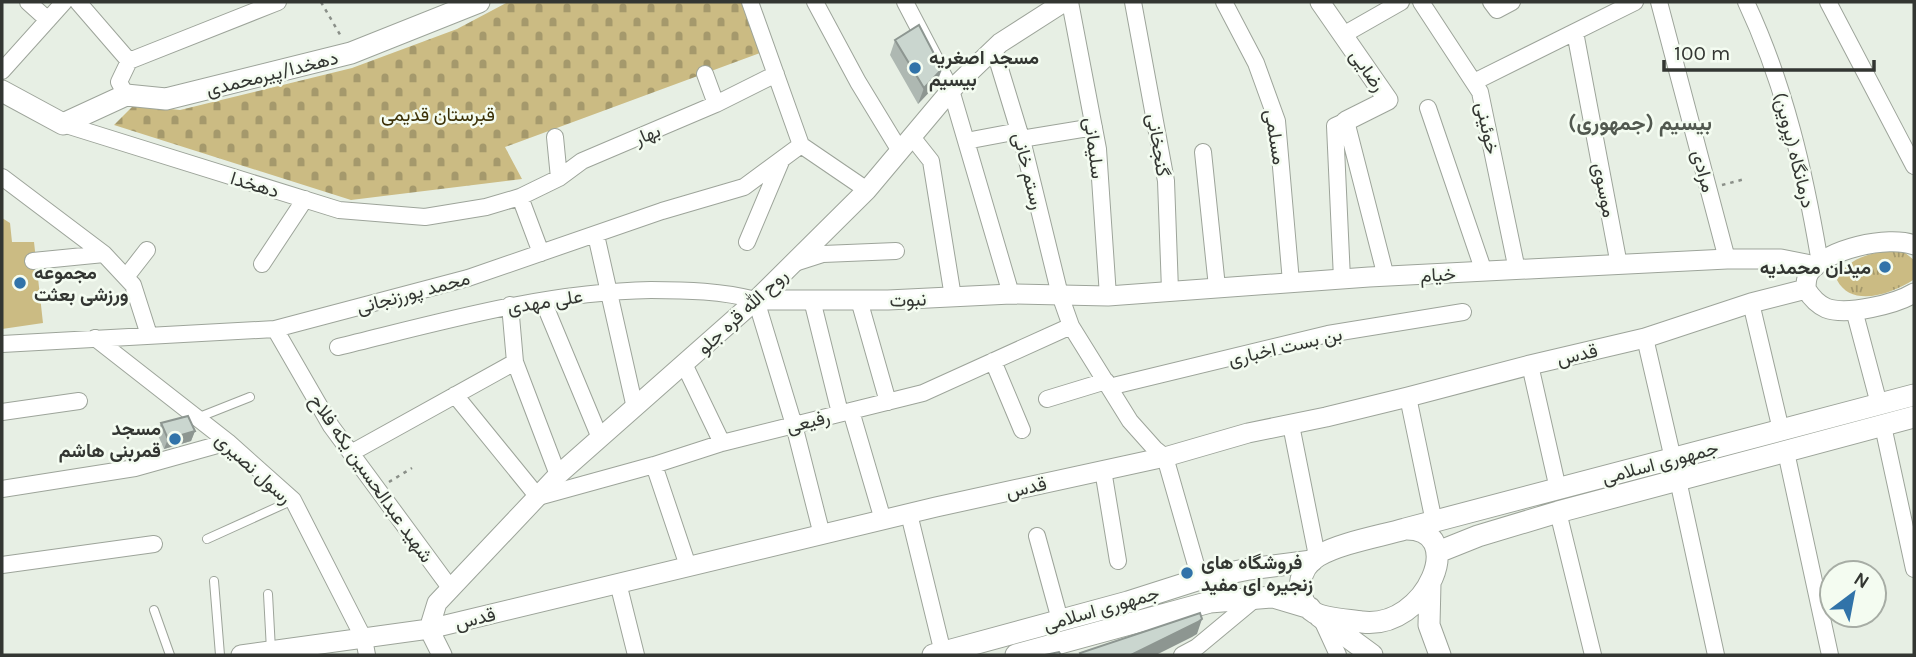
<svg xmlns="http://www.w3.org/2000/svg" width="1916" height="657" font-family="Karla,Vazirmatn,sans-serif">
  <defs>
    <pattern id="grass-tufts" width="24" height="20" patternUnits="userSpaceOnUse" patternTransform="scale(1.75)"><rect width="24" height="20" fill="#cbbb83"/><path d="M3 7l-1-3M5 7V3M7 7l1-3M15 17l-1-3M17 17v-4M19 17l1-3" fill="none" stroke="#a5996c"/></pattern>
    <pattern id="cemetery-stones" width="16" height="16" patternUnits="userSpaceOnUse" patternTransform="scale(1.75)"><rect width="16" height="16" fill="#cbbb83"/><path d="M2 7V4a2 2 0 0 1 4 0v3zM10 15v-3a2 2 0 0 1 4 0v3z" fill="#a5996c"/></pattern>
  </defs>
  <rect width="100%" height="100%" fill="#e7efe4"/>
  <path fill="url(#grass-tufts)" d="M1890 250 1904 252 1914 260 1913 280C1893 293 1852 309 1837 280 1846 258 1870 254 1890 250Z"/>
  <path fill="url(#cemetery-stones)" d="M508 2H741L760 53 505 147 522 179 351 200 114 125 134 105 180 110 352 68 457 29Z"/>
  <path fill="#cbbb83" d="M2 218 10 223 12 242H34L43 323 2 329Z"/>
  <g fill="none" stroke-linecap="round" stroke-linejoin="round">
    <g stroke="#9da49a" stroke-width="10">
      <path id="service" d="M197 418 250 397
        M207 539 293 500
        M214 581 220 655
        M268 594 271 650
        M154 610 170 655"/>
    </g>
    <g stroke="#9da49a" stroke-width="18">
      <path id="minor" d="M28 2 48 20
        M78 2 129 61
        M750 2 801 145 867 190
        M815 2 858 82 900 151
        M905 2 951 90 1011 294
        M1070 2 1098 149 1108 296
        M1133 2 1166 181 1170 290
        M1224 2 1256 63 1277 121 1291 282
        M1421 2 1480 92 1517 270
        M1491 2 1497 10 1512 2
        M1659 2 1727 259
        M1746 2C1785 85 1805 173 1820 263
        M1828 2 1914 166
        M1575 32 1619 265
        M1343 35 1401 2
        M994 49 1023 144 1060 295 1071 326 1130 421 1155 449 1165 457 1200 579
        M2 71 64 2
        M705 74 716 104
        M1474 82 1635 2
        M126 95 119 82 129 61 278 2
        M1428 108 1484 272
        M63 124 339 210 425 217 486 207 520 197 559 178 582 161 716 104 776 74
        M555 137 559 178
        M912 137 931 161 953 297
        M1021 139 1094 127
        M966 141 1019 131
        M1203 152 1217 287
        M2 177 104 254 133 285 149 335
        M520 197 541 253
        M596 235 635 408
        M747 242 782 159
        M33 261 104 254
        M795 263 823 254 896 251
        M262 264 305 199
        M126 277 147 250
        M1342 279 1335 126 1346 121 1386 277
        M812 300 840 413
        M859 300 888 402
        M543 301 600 438
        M1751 303 1781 430
        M510 305 515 362 558 475
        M1854 310 1879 404
        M275 329 331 426 451 589
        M95 338 228 442 293 500 364 639 367 655
        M1645 338 1673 459
        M2 344 275 329 468 278 662 211 744 187 801 145
        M338 347C441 322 544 292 651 290 687 290 722 291 756 300L794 425 822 535
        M993 361 1022 430
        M684 364 722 443
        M1530 365 1558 489
        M1109 387 1328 334 1463 312
        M455 395 538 497 654 465 722 443 923 393 1071 326
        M1408 397 1434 522
        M1047 399 1106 381
        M851 411 883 520
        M2 412 79 401
        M1291 425 1317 556
        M1883 426 1914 569
        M1786 452 1830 655
        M351 453 515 362
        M654 465 688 566
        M1103 470 1118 561
        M1678 480 1716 655
        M2 489 135 468 228 442
        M1558 512 1593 655
        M909 514 943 653
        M1037 536 1060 620
        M2 565 154 544
        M618 583 636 655
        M1321 618 1338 655
        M1182 655 1197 647 1256 598"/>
    </g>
    <g stroke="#9da49a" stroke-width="21">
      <path id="tertiary" d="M1320 2 1388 100 1346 121
        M1914 245C1889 235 1825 249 1809 273 1806 278 1806 283 1806 289 1811 297 1817 304 1826 308 1847 316 1896 304 1914 293
        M756 300H888L1011 294 1108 296 1369 277 1727 259H1781L1816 266
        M429 629 437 603 558 475 756 300 867 190 951 90 1000 43 1064 2
        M429 629 442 655
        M241 655 429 629 936 507 1165 457 1248 433 1326 417 1408 397 1530 365 1645 338 1751 303 1806 289"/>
    </g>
    <g stroke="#9da49a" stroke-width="23">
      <path id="secondary" d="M2 91 63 124 126 95 166 99 351 53 479 2
        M1405 529 1914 395
        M1405 529C1469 527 1428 630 1362 622 1350 620 1325 619 1315 613 1292 599 1298 568 1318 556 1340 543 1381 536 1405 529Z
        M1438 552 1478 536 1558 512 1914 417
        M1430 583 1429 625 1440 655
        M1319 616 1372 655
        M933 655 1128 602 1200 579 1249 569 1312 561
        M1016 655 1210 602 1273 597 1310 608"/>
    </g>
    <path stroke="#8a8f88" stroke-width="2.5" stroke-dasharray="3.5 5" stroke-linecap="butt" d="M321 2 342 38
      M1722 185 1745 179
      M389 482 412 468"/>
    <use href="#service" stroke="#fff" stroke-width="8"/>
    <use href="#minor" stroke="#fff" stroke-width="16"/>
    <use href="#tertiary" stroke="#fff" stroke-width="19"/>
    <use href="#secondary" stroke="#fff" stroke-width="21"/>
  </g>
  <path fill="#aeb8b2" d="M895 40 936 85 918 104 890 55Z
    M161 423 195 431 191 441 164 449 157 433Z"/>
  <path fill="#8d9691" d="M942 69 936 85 918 104 924 88Z
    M195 431 191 441 164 449 168 439Z
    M1202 619 1197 634 1192 637 1156 655H1131Z"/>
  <path fill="#cad6cf" stroke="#8d9691" stroke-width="2" d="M919 25 942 69 924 88 895 40Z
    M188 416 195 431 168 439 161 423Z
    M1200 613 1202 619 1198 622 1131 655H1081L1080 653Z
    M1059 652 1061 655H1045Z"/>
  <g fill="#3173a9" stroke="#f4fcf1" stroke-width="2.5">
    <circle cx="915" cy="68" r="7"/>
    <circle cx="1885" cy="267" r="7"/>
    <circle cx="20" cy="283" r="7"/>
    <circle cx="175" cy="439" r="7"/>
    <circle cx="1187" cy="573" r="7"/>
  </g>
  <g text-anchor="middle" stroke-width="5" stroke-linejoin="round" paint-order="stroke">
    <g font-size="19" font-weight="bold" fill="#333632" stroke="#f4fcf1" text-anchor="start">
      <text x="929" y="64">مسجد اصغریه<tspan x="929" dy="22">بیسیم</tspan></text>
      <text x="1871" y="274" text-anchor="end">میدان محمدیه</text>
      <text x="34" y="279">مجموعه<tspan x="34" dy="22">ورزشی بعثت</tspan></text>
      <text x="161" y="435" text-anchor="end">مسجد<tspan x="161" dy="22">قمربنی هاشم</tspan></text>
      <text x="1201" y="569">فروشگاه های<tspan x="1201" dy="22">زنجیره ای مفید</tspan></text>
    </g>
    <g font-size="19" fill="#333632" stroke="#f4fcf1">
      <text transform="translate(1368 70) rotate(55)" y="7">رضایی</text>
      <text transform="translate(272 73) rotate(-14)" y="7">دهخدا/پیرمحمدی</text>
      <text transform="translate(1488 128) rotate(78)" y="7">خوئینی</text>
      <text transform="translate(647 134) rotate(-23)" y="7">بهار</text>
      <text transform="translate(1276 137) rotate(81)" y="7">مسلمی</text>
      <text transform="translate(1159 145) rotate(81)" y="7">گنجخانی</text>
      <text transform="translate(1095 148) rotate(83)" y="7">سلیمانی</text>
      <text transform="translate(1795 150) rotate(76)" y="7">درمانگاه (پروین)</text>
      <text transform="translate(1029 171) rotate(76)" y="7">رستم خانی</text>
      <text transform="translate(1704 171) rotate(75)" y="7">مرادی</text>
      <text transform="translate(255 184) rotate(17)" y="7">دهخدا</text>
      <text transform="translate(1605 190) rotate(79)" y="7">موسوی</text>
      <text transform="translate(1438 274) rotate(-3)" y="7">خیام</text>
      <text transform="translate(413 292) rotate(-15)" y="7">محمد پورزنجانی</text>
      <text transform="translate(908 299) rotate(-2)" y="7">نبوت</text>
      <text transform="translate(545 301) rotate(-9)" y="7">علی مهدی</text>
      <text transform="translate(742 311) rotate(-43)" y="7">روح الله قره جلو</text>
      <text transform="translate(1285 346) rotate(-13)" y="7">بن بست اخباری</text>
      <text transform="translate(1577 354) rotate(-13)" y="7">قدس</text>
      <text transform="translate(808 421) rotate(-14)" y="7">رفیعی</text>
      <text transform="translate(1660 462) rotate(-15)" y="7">جمهوری اسلامی</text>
      <text transform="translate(254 468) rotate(42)" y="7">رسول نصیری</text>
      <text transform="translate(372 478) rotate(55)" y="7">شهید عبدالحسین یکه فلاح</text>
      <text transform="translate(1026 487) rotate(-13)" y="7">قدس</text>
      <text transform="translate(1101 608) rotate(-16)" y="7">جمهوری اسلامی</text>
      <text transform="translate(475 618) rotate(-14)" y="7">قدس</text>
    </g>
    <g font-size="19" fill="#3c3107" stroke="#f4fcf1">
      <text x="438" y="121">قبرستان قدیمى</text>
    </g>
    <g font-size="21" font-weight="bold" fill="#51584f" stroke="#f4fcf1">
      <text x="1640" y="130">(بیسیم (جمهوری</text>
    </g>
  </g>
  <rect width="1916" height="657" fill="none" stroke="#333632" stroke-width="7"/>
  <g transform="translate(1853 594) rotate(32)"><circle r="33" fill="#f4fcf1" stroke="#a7ada5" stroke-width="2"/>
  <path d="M0-5L12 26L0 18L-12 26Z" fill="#3173a9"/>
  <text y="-10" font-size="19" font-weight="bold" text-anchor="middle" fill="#333632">N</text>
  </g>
  <path d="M1664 60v10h210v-10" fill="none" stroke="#333632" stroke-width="3.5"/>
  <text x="1674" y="60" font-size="21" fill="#333632" stroke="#f4fcf1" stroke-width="5" paint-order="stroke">100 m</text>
</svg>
